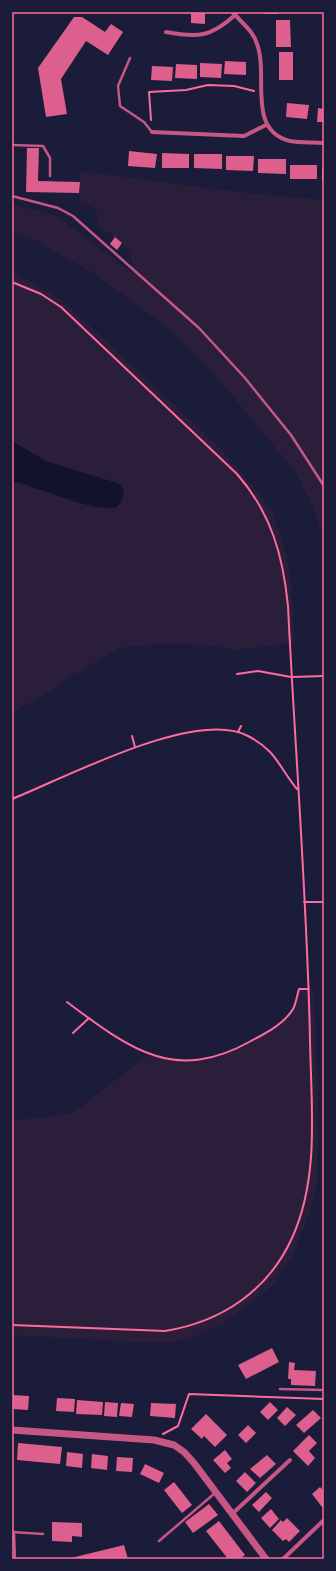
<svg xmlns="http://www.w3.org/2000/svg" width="336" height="1571" font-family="'Fira Sans Condensed',sans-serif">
  <rect width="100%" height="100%" fill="#1b1b3a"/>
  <path fill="#2a1e3b" d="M80 171 239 192 324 200V540L314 509 296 473 209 368 167 327 93 273 33 239 12 231V204L57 216 131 272C136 249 117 237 99 228L97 212 90 206 80 203Z
    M12 272 34 283 67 304 223 451 253 485 273 514 285 549 291 581 295 643 233 650 210 645 159 644 119 648 83 670 68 677 54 689 12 713Z
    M299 989H314L318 1099 317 1183 309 1215 294 1253 272 1286 224 1323 186 1340 156 1343 12 1335V1120L42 1118 74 1112 149 1054C166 1058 181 1062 198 1061 221 1059 280 1030 293 1009 296 1004 297 995 299 989Z"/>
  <path fill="#12122b" d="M12 441 46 461 120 484 124 491C123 497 121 504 116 507 99 515 33 485 12 481Z"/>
  <path fill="#dd5f8e" d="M191 12H205V24L191 23Z
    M263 12H278V14H263Z
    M74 17H82L105 32 111 24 123 32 108 55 86 41 61 79 67 114 46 117 38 68Z
    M276 20H290L291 47H276Z
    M279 52H293V80H279Z
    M225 61 246 62V75L224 74Z
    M200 63 222 64 221 78 200 77Z
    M176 64 197 65V79L175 78Z
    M152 66 173 67 172 81 151 80Z
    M287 103 309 105 307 119 286 117Z
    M318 108 324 109V122H317Z
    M27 148H39L38 181 80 182 79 193 26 192Z
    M129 151 157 154 155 168 128 166Z
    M162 153 189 154V168H162Z
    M194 154H222V169L194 168Z
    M226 156H254L253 171 226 170Z
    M258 159H286V174L258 173Z
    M290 165H317V179H290Z
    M322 167H324V181H322Z
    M115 237 122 243 117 250 110 244Z
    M272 1348 279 1362 246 1379 238 1365Z
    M289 1362 295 1363 294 1370 316 1371 315 1386 291 1385V1379H288Z
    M12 1395 29 1396 28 1410 12 1409Z
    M57 1398 75 1399 74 1412 56 1411Z
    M77 1400 103 1402 102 1415 76 1414Z
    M105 1402 118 1403 117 1417 104 1416Z
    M270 1402 278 1410 268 1420 260 1412Z
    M121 1403 134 1404 132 1417 119 1416Z
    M151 1403 176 1404 175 1418 150 1416Z
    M287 1407 296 1415 285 1426 277 1418Z
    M313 1410 321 1418 304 1433 296 1425Z
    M206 1414 227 1435 215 1447 204 1436 202 1439 191 1429Z
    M248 1425 256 1433 246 1443 238 1435Z
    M309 1435 317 1443 309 1451 315 1458 308 1466 293 1451Z
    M18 1443 62 1447 60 1464 17 1460Z
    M225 1450 232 1459 227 1463 231 1468 225 1473 213 1460Z
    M67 1452 83 1454 82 1468 66 1466Z
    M92 1454 108 1456 107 1470 91 1468Z
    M267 1455 276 1464 260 1478 250 1469Z
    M117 1457 133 1458 132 1472 116 1471Z
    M145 1464 164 1473 159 1483 140 1474Z
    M245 1472 256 1483 247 1492 236 1481Z
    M174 1482 192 1505 182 1513 164 1490Z
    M320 1487 324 1491V1505L322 1507 312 1494Z
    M266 1492 272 1498 259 1512 252 1505Z
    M209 1504 218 1515 193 1533 185 1522Z
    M271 1509 279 1519 270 1528 261 1518Z
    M287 1518 300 1531 289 1542 286 1539 283 1541 272 1530 281 1520 283 1522Z
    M219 1521 245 1555 240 1559H228L206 1531Z
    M52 1522 82 1523V1537L72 1536V1542L52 1541Z
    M124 1545 128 1559H71V1558Z"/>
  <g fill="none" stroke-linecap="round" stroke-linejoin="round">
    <path stroke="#ff6b9d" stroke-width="2" d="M151 120 149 92 186 90 208 85 234 86 254 91
      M12 282 41 294 61 307 237 474C271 513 283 555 288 606 295 750 307 895 310 1040 311 1105 320 1177 292 1238 268 1291 221 1322 165 1331L12 1325
      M237 674 258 671 291 677 324 676
      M238 732 241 726
      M132 736 135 747
      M12 799C65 778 196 708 248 736 277 751 278 766 297 789
      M304 902H324
      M67 1002C130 1049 174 1084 251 1041 266 1033 284 1024 293 1009 296 1004 297 995 299 989H309
      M73 1033 89 1018
      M163 1434 178 1426 189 1394 324 1399"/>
    <path stroke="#c65784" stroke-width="2.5" d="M130 58 118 86 120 106 144 122 152 132
      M12 145 43 146 50 158V176
      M12 196 58 208 73 216 199 328 245 378 291 435 324 486
      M280 1389 324 1390
      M12 1532 43 1534
      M14 1532 15 1559
      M159 1541 215 1493"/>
    <path stroke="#c65784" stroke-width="4" d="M233 12C241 23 253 30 257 44 269 75 246 130 290 141 301 143 313 142 324 143
      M166 32C198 38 211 37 235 15
      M152 132 244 136 266 125
      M232 1514 290 1460
      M283 1559 324 1520"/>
    <path stroke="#c65784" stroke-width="7" d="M12 1430 154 1440 174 1445 184 1452 194 1463 266 1559"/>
  </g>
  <rect width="336" height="1571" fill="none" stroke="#1b1b3a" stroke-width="26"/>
  <rect x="13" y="13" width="310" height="1545" fill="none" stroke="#ff6b9d" stroke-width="1.5"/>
</svg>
